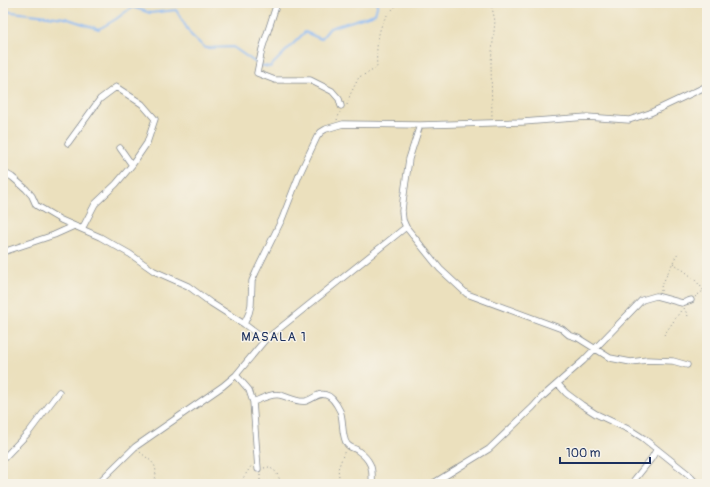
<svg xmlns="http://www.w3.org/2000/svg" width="710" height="487" font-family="Pangolin,sans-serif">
  <rect width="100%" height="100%" fill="#f7f3e8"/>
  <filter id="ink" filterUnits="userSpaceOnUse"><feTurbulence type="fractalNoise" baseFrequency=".025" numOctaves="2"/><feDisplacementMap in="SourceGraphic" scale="8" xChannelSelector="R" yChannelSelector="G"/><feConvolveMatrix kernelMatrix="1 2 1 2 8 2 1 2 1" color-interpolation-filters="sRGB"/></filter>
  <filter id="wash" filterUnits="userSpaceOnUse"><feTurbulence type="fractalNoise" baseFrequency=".012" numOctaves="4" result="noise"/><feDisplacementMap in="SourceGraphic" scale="16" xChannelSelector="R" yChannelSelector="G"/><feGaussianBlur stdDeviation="0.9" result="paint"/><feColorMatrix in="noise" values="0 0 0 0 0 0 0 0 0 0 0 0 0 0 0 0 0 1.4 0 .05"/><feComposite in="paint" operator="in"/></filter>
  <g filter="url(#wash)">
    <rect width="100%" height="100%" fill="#ebe0bd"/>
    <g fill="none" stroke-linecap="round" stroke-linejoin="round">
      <path stroke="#8ab9f5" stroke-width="2" d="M3 11 65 18 99 29 116 19 132 7 150 13 176 10 191 35 205 48 233 47 259 65 270 67 305 32 321 39 330 28 375 14 378 3"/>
    </g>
  </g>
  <g filter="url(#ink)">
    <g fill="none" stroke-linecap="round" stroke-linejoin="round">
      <g stroke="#83888e" stroke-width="7">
        <path id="street" d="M277 3 262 49 257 73 275 80H310L332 91 339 99 341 106
          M420 125 409 159 403 201 402 211 403 220 406 227 440 269 467 294 562 329 569 335 578 338 610 358 631 362 647 360 673 361 687 365
          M68 143 100 99 116 87 142 104 155 119 147 143 132 165
          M3 172 12 177 26 189 32 196 36 205 39 207 61 220 100 237 114 245 130 254 154 271 188 286 211 303 244 324 265 340
          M82 229 95 204 116 184 132 165 120 148
          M3 252 54 235 74 226
          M244 324 249 313 251 305 252 281 256 272 282 219 300 173 317 137 321 132 326 129 343 124 420 125 523 122 587 117 629 120 650 113 707 86
          M236 375 249 390 253 402 258 469
          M558 384 566 393 582 405 596 414 632 431 643 438 688 474 697 484
          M253 402C261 399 272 393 280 395 289 397 297 403 306 401 314 399 318 392 326 395 332 396 337 405 340 411 344 420 341 436 347 444 349 447 353 448 357 450 371 460 373 467 372 484
          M3 459 29 432 59 392
          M97 484 135 447 223 386 236 375 265 340 406 227
          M432 484 489 449 533 407 542 397 583 361 642 300 656 296 682 303 691 300
          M631 484 651 459 657 449"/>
      </g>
      <path stroke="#83888e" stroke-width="1" stroke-dasharray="1 3" stroke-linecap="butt" d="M491 3 495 21 491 62 492 118
        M347 105 350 95 359 77 370 72 377 67C376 53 377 33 384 20 387 14 394 8 399 3
        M337 120 340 112
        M673 263C685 271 696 279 704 291
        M661 291V287L676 256 679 252
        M695 297 707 288
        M684 308 689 318
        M664 335 682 309
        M140 452C154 464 159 464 154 484
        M264 468 269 467 276 472 282 484
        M260 475V484
        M239 484 252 465
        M340 484 338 469 345 450"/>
      <use href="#street" stroke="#fff" stroke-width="5.5"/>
    </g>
  </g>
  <g text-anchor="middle" stroke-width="3" stroke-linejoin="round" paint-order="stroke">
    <g font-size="13" letter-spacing="1" fill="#1b2f5e" stroke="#f7f3e8">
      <text x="274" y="341">MASALA 1</text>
    </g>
  </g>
  <rect width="710" height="487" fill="none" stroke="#f7f3e8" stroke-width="16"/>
  <path d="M560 457v6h90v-6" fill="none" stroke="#1b2f5e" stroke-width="2"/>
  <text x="566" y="457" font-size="12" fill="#1b2f5e" stroke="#f7f3e8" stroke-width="3" paint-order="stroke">100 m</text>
</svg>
